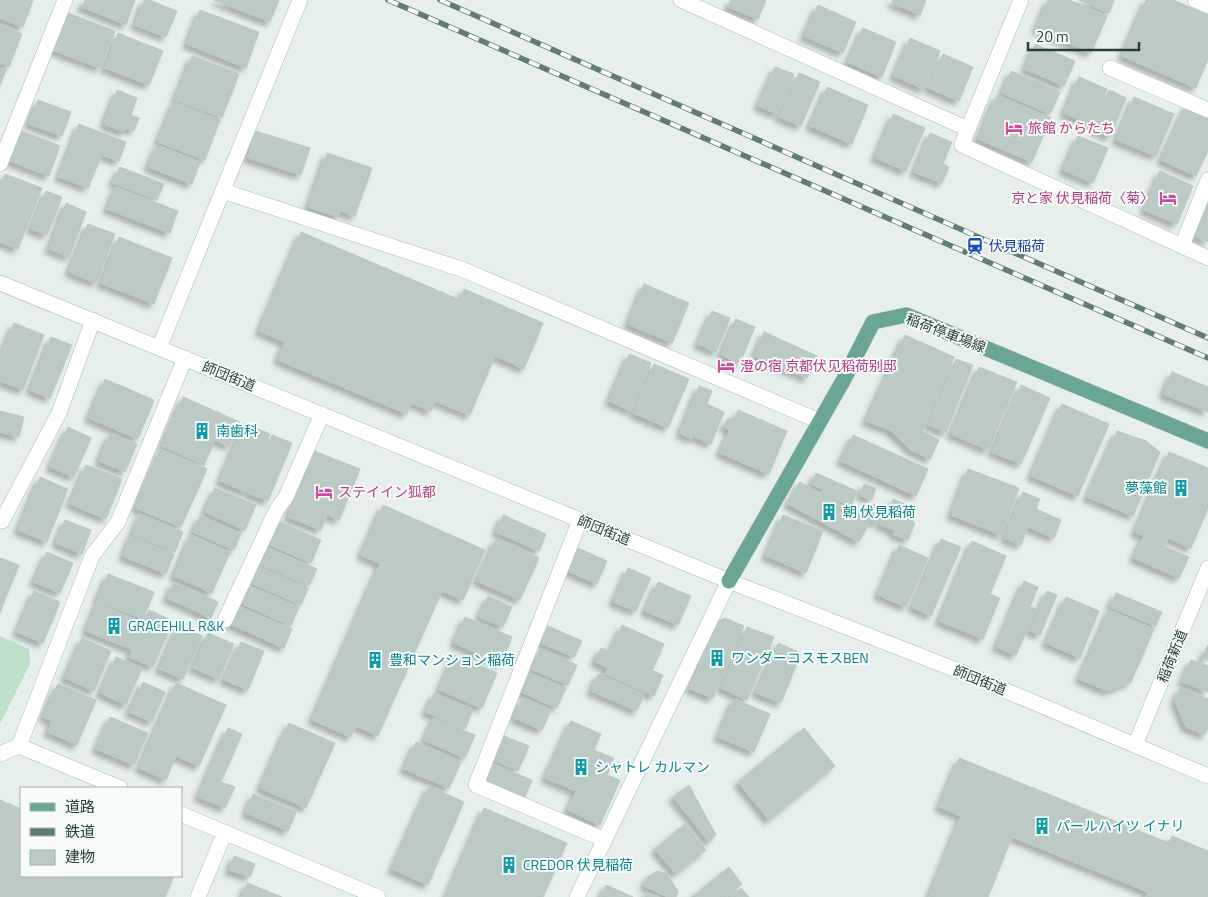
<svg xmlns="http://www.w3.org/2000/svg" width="1208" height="897" font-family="'Titillium Web','Noto Sans JP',sans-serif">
  <defs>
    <filter id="shadow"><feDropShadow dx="-4.5" dy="4.5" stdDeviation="2.5" flood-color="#0004"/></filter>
  </defs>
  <rect width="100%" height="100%" fill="#e6efeb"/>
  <path fill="#bfe0c8" d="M0 636 29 649 30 664 0 724Z"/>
  <path fill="#bbcac4" stroke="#b8c9c2" filter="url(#shadow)" d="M0 0H33L23 27 0 18Z
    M85 0H135L126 25 82 7Z
    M144 0H149L177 11 166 37 135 25Z
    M214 0H279L270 22Z
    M731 0H766L758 19 728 7Z
    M893 0H926L920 15 892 3Z
    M1048 0H1069L1107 16 1091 53 1036 29Z
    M1079 0H1114L1109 13Z
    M1146 0H1173L1208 15V59L1196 88 1122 56Z
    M818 5 856 22 843 53 804 36Z
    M200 10 259 32 246 68 187 44Z
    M68 13 115 31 100 68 53 50Z
    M0 25 22 34 9 67 0 64Z
    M863 28 896 42 882 77 848 62Z
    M118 33 163 51 149 85 105 68Z
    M910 38 940 51 924 89 894 76Z
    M1035 44 1075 61 1064 86 1025 69Z
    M943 54 973 67 959 101 928 88Z
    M192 56 239 74 222 118 175 100Z
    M775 67 794 74 777 114 758 106Z
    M0 68 6 70 0 85Z
    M1011 71 1060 92 1050 114 1002 93Z
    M799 73 820 82 801 126 779 117Z
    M1079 77 1107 89 1092 125 1064 113Z
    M827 87 868 105 852 144 810 126Z
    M117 90 137 98 131 115 139 118 134 131 125 128 124 132 104 124Z
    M1109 90 1126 98 1110 137 1093 129Z
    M997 95 1051 118 1032 162 978 139Z
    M1134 97 1174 114 1156 156 1116 140Z
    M38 100 71 112 62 136 29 124Z
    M174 102 220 120 205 160 158 142Z
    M1187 104 1208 114V151L1196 176 1161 160Z
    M893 114 925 128 906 171 875 158Z
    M79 124 126 142 119 161 102 155 88 188 59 177Z
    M22 131 60 146 49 176 10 161Z
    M256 131 310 148 301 175 248 158Z
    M930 133 952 142 943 164 949 167 942 183 914 172Z
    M1078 136 1108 148 1093 183 1063 170Z
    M157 145 200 162 192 184 148 167Z
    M327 153 372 168 355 216 340 211 338 217 308 207Z
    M120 167 164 184 157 200 113 183Z
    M1160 171 1193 186 1177 224 1144 210Z
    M5 174 42 188 18 249 0 242V187Z
    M116 187 178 211 170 233 107 209Z
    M46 191 62 197 47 235 31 229Z
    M66 203 86 212 69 257 49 249Z
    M1208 204V242L1194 236Z
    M88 224 115 234 96 283 69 272Z
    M301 232 460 300 464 289 543 323 524 369 495 356 470 415 435 401 431 411 411 403 407 414 278 360 285 342 259 331Z
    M119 237 172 258 154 304 101 283Z
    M644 284 689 303 672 343 628 324Z
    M712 311 730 318 716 352 698 344Z
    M736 319 755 327 740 363 721 355Z
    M14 323 44 335 23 390 0 381V358Z
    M764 332 817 356 807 378 754 356Z
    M905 335 954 357 922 431 939 440 930 459 911 450 890 430 866 421Z
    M51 337 72 345 50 398 30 390Z
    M629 354 651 363 631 411 609 401Z
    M956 359 973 365 946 432 928 425Z
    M654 364 689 379 668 428 633 413Z
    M979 367 1017 382 988 450 951 434Z
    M1172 372 1208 387V412L1163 394Z
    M105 379 154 400 138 439 89 418Z
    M1021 385 1050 398 1021 464 992 452Z
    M699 386 712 391 707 404 724 412 711 444 693 436 692 439 680 433Z
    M183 397 240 422 229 446 215 440 204 465 162 446Z
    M1062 404 1109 424 1078 496 1031 476Z
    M738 410 787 431 769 474 720 453 730 430 724 427 728 418 734 421Z
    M0 411 24 417 19 437 0 432Z
    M244 423 270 434 246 492 220 481Z
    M68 427 91 438 74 477 50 467Z
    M1117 431 1146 441 1160 452 1133 516 1087 497Z
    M110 434 137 444 125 472 99 461Z
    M272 435 292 443 268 501 248 493Z
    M853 435 928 469 916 496 841 461Z
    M161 449 207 469 181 527 136 508Z
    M314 451 360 469 339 520 327 515 321 530 288 517Z
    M1169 452 1208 468V508L1191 548 1168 538 1165 545 1135 532Z
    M86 465 122 479 106 519 70 504Z
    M968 469 1019 488 1001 535 951 515Z
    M816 473 857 491 851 506 821 493 823 489 811 484Z
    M40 477 68 489 47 542 18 530Z
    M800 482 870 521 859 542 788 504Z
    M864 484 876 488 872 500 860 495Z
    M215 488 256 505 245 530 205 512Z
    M1023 492 1040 499 1036 509 1061 520 1054 538 1028 527 1021 545 1004 538Z
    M893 499 917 509 912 521 915 523 908 540 893 534 895 531 879 524 886 510 888 512Z
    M874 504 885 509 876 523 866 517Z
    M383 505 485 550 463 600 442 591 378 736 356 726 351 737 312 720 380 564 361 555Z
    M140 514 183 532 175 552 132 534Z
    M503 515 546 534 539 551 496 532Z
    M783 515 823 531 806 573 766 556Z
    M200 516 241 534 234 550 193 532Z
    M65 520 91 530 82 554 56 543Z
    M278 521 321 540 311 563 268 544Z
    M191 535 230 552 212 593 174 576Z
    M131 536 174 554 166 574 123 556Z
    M1143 537 1189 557 1179 578 1134 558Z
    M496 539 539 558 520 600 477 581Z
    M941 539 961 547 931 616 912 607Z
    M972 541 1006 556 990 594 1000 598 983 639 939 621Z
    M899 545 928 558 906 607 878 595Z
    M266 547 317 569 309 586 259 564Z
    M578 548 607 561 597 584 568 571Z
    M47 552 73 563 60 593 34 582Z
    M0 558 19 565 0 612Z
    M258 566 308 588 301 605 251 583Z
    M628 568 651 578 636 611 613 602Z
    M108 574 154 592 143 619 97 601Z
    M1024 581 1038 587 1030 607 1036 609 1016 655 996 647Z
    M658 582 691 596 678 625 645 611Z
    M173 583 218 602 211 618 167 598Z
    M250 586 299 607 291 626 242 604Z
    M34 591 60 602 43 643 17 632Z
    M1047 591 1057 595 1040 635 1030 631Z
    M1116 593 1162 612 1156 626 1110 607Z
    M488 596 512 607 503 627 479 617Z
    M1066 597 1099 611 1080 658 1046 643Z
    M97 603 142 622 131 649 86 631Z
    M238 606 292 629 284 648 230 624Z
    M149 610 173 621 153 667 129 657Z
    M1109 610 1154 629 1131 682 1108 691 1079 679Z
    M465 617 512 637 501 664 454 643Z
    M724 618 744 626 713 698 690 689 717 623Z
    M622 625 664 644 653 669 610 651Z
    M178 626 202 636 183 679 159 669Z
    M548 626 582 641 574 657 541 643Z
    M747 627 774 637 747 700 721 688Z
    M208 633 234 644 219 679 193 668Z
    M82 638 111 651 94 691 65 678Z
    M241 642 264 651 248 690 224 680Z
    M778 643 801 653 781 703 756 693Z
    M1208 645V661L1202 658Z
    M601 648 663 675 654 696 605 674 608 668 595 662Z
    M540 649 577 665 568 685 531 669Z
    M454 655 497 673 482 708 439 690Z
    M116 657 142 668 126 705 100 693Z
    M1191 660 1208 666V692L1182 682Z
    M530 673 566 688 557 708 521 692Z
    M598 674 644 694 637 711 591 691Z
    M143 682 165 692 152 722 129 712Z
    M176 683 226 705 199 766 176 756 166 780 139 768Z
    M58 684 96 700 77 745 48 732 52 721 43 717Z
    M1180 688 1208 699V728L1205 735 1186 727 1175 701Z
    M434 693 473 710 465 729 426 712Z
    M522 698 551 710 542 730 514 718Z
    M734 699 770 714 754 752 718 737Z
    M110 717 148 733 134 765 96 749Z
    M434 718 475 735 465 758 424 740Z
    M571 721 601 734 594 750 614 758 607 775 620 780 600 825 568 810 576 791 545 778Z
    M289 723 335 743 306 808 260 788Z
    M228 728 242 734 221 782 235 787 225 808 198 797Z
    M804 728 835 766 769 820 738 782Z
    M504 736 529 746 518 771 494 760Z
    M416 742 461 762 449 788 404 769Z
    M959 758 1169 843 1172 836 1208 851V897H1146L1148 892 1012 837 988 897H929L961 816 939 807Z
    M494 764 532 780 524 799 486 783Z
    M689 785 716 835 709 842 673 797Z
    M429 786 464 802 428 885 392 869Z
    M253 794 296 812 288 831 246 813Z
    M0 800 21 809V876H174L165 897H0Z
    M484 808 567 843 543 897H446Z
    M685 824 706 850 676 874 655 849Z
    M234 856 255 864 250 877 229 870Z
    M729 867 742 884 726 897H692Z
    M657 871 666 873 678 891 676 897H668L644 886 648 877Z
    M247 883 282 897H242Z
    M606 885 633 897H601Z
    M741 888 749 897H730Z
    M647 892 660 897H645Z"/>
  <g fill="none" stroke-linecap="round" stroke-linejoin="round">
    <g stroke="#a8b8b2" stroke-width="16">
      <path id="minor" d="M681 0 968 129 962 145 1208 258
        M1195 0 1208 6
        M1110 68 1208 110
        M968 129 1021 0
        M0 164 65 0
        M223 191 464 270 819 421
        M1182 246 1208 180
        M0 283 729 581 964 673 1208 776
        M159 348 300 0
        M580 520 476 785 605 840
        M0 521H2L59 413 93 320
        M225 620 277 509 286 497 322 414
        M1135 745 1208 568
        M19 746 120 788
        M0 754 19 746 92 556 118 522 185 358
        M181 814 378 897
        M198 897 225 832
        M577 897 729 581"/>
    </g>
    <g stroke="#c2cac8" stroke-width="16">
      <path id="major" d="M729 581 844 379 873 322 906 315 1208 441"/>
    </g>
    <use href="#minor" stroke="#fff" stroke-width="15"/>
    <use href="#major" stroke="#6aa596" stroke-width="15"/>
    <g stroke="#5f7d75" stroke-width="5.5">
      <path id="rail" d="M388 0 1208 358
        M440 0 1208 338"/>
    </g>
    <use href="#rail" stroke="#f7fbf9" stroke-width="4" stroke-dasharray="11" stroke-linecap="butt"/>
  </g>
  <defs>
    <g id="hotel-bare" transform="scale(1.35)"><path d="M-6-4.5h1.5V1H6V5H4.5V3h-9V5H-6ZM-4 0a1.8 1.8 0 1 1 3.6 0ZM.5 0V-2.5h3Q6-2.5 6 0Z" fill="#d1479c" stroke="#f7fbf9" stroke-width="2.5" paint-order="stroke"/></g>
    <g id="station-bare" transform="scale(1.35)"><path d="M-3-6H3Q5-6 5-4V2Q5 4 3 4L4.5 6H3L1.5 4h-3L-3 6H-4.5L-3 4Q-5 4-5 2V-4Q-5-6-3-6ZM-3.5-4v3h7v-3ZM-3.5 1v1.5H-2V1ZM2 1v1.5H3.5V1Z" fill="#1a4fb4" stroke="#f7fbf9" stroke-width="2.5" paint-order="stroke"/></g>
    <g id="building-bare" transform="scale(1.35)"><path d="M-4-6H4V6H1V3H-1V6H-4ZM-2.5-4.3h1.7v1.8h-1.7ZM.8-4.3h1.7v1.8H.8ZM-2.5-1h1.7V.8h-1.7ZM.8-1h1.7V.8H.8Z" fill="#0f9aa8" stroke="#f7fbf9" stroke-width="2.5" paint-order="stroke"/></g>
  </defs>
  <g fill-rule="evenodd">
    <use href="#hotel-bare" x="1014" y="128"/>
    <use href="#hotel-bare" x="1168" y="198"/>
    <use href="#station-bare" x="975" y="246"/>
    <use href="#hotel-bare" x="726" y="366"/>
    <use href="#building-bare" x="202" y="431"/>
    <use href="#building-bare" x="1181" y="488"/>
    <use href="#hotel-bare" x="324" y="492"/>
    <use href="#building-bare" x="829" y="512"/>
    <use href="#building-bare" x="114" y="626"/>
    <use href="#building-bare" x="717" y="658"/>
    <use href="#building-bare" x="375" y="660"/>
    <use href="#building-bare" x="581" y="767"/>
    <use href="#building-bare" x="1042" y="826"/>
    <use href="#building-bare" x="509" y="865"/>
  </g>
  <g text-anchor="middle" stroke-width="4" stroke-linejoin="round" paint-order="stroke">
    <g font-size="14" fill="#b23c85" stroke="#f7fbf9" text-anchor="start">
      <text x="1028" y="133">旅館 からたち</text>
      <text x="1154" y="203" text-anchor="end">京と家 伏見稲荷〈菊〉</text>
      <text x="740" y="371">澄の宿 京都伏见稻荷别邸</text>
      <text x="338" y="497">ステイイン狐都</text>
    </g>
    <g font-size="14" fill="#164399" stroke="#f7fbf9" text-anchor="start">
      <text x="989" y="251">伏見稲荷</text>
    </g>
    <g font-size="14" fill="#24423a" stroke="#f7fbf9">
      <text transform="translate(946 333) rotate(21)" y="5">稲荷停車場線</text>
      <text transform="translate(229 376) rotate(22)" y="5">師団街道</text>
      <text transform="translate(604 530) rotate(22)" y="5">師団街道</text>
      <text transform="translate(1172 656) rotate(-68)" y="5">稲荷新道</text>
      <text transform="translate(980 680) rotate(22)" y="5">師団街道</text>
    </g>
    <g font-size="14" fill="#0d838f" stroke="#f7fbf9" text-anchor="start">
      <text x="216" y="436">南歯科</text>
      <text x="1167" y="493" text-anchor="end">夢藻館</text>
      <text x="843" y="517">朝 伏見稻荷</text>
      <text x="128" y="631">GRACEHILL R&amp;K</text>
      <text x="731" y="663">ワンダーコスモスBEN</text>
      <text x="389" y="665">豊和マンション稲荷</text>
      <text x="595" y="772">シャトレ カルマン</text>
      <text x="1056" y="831">パールハイツ イナリ</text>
      <text x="523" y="870">CREDOR 伏見稲荷</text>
    </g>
  </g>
  <rect x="20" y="787" width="162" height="90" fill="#f7fbf9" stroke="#a3b1ad"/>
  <rect x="30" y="803" width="25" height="8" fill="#6aa596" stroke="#a3b1ad"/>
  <text x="65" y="812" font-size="15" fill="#24423a">道路</text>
  <rect x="30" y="828" width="25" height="8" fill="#5f7d75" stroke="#a3b1ad"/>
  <text x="65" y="837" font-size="15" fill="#24423a">鉄道</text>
  <rect x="30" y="850" width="25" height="15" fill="#bbcac4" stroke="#a3b1ad"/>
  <text x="65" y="862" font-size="15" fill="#24423a">建物</text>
  <path d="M1028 42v8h111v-8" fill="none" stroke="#24423a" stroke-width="2.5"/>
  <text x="1036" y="42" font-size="15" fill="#24423a" stroke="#f7fbf9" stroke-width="4" paint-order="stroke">20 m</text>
</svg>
